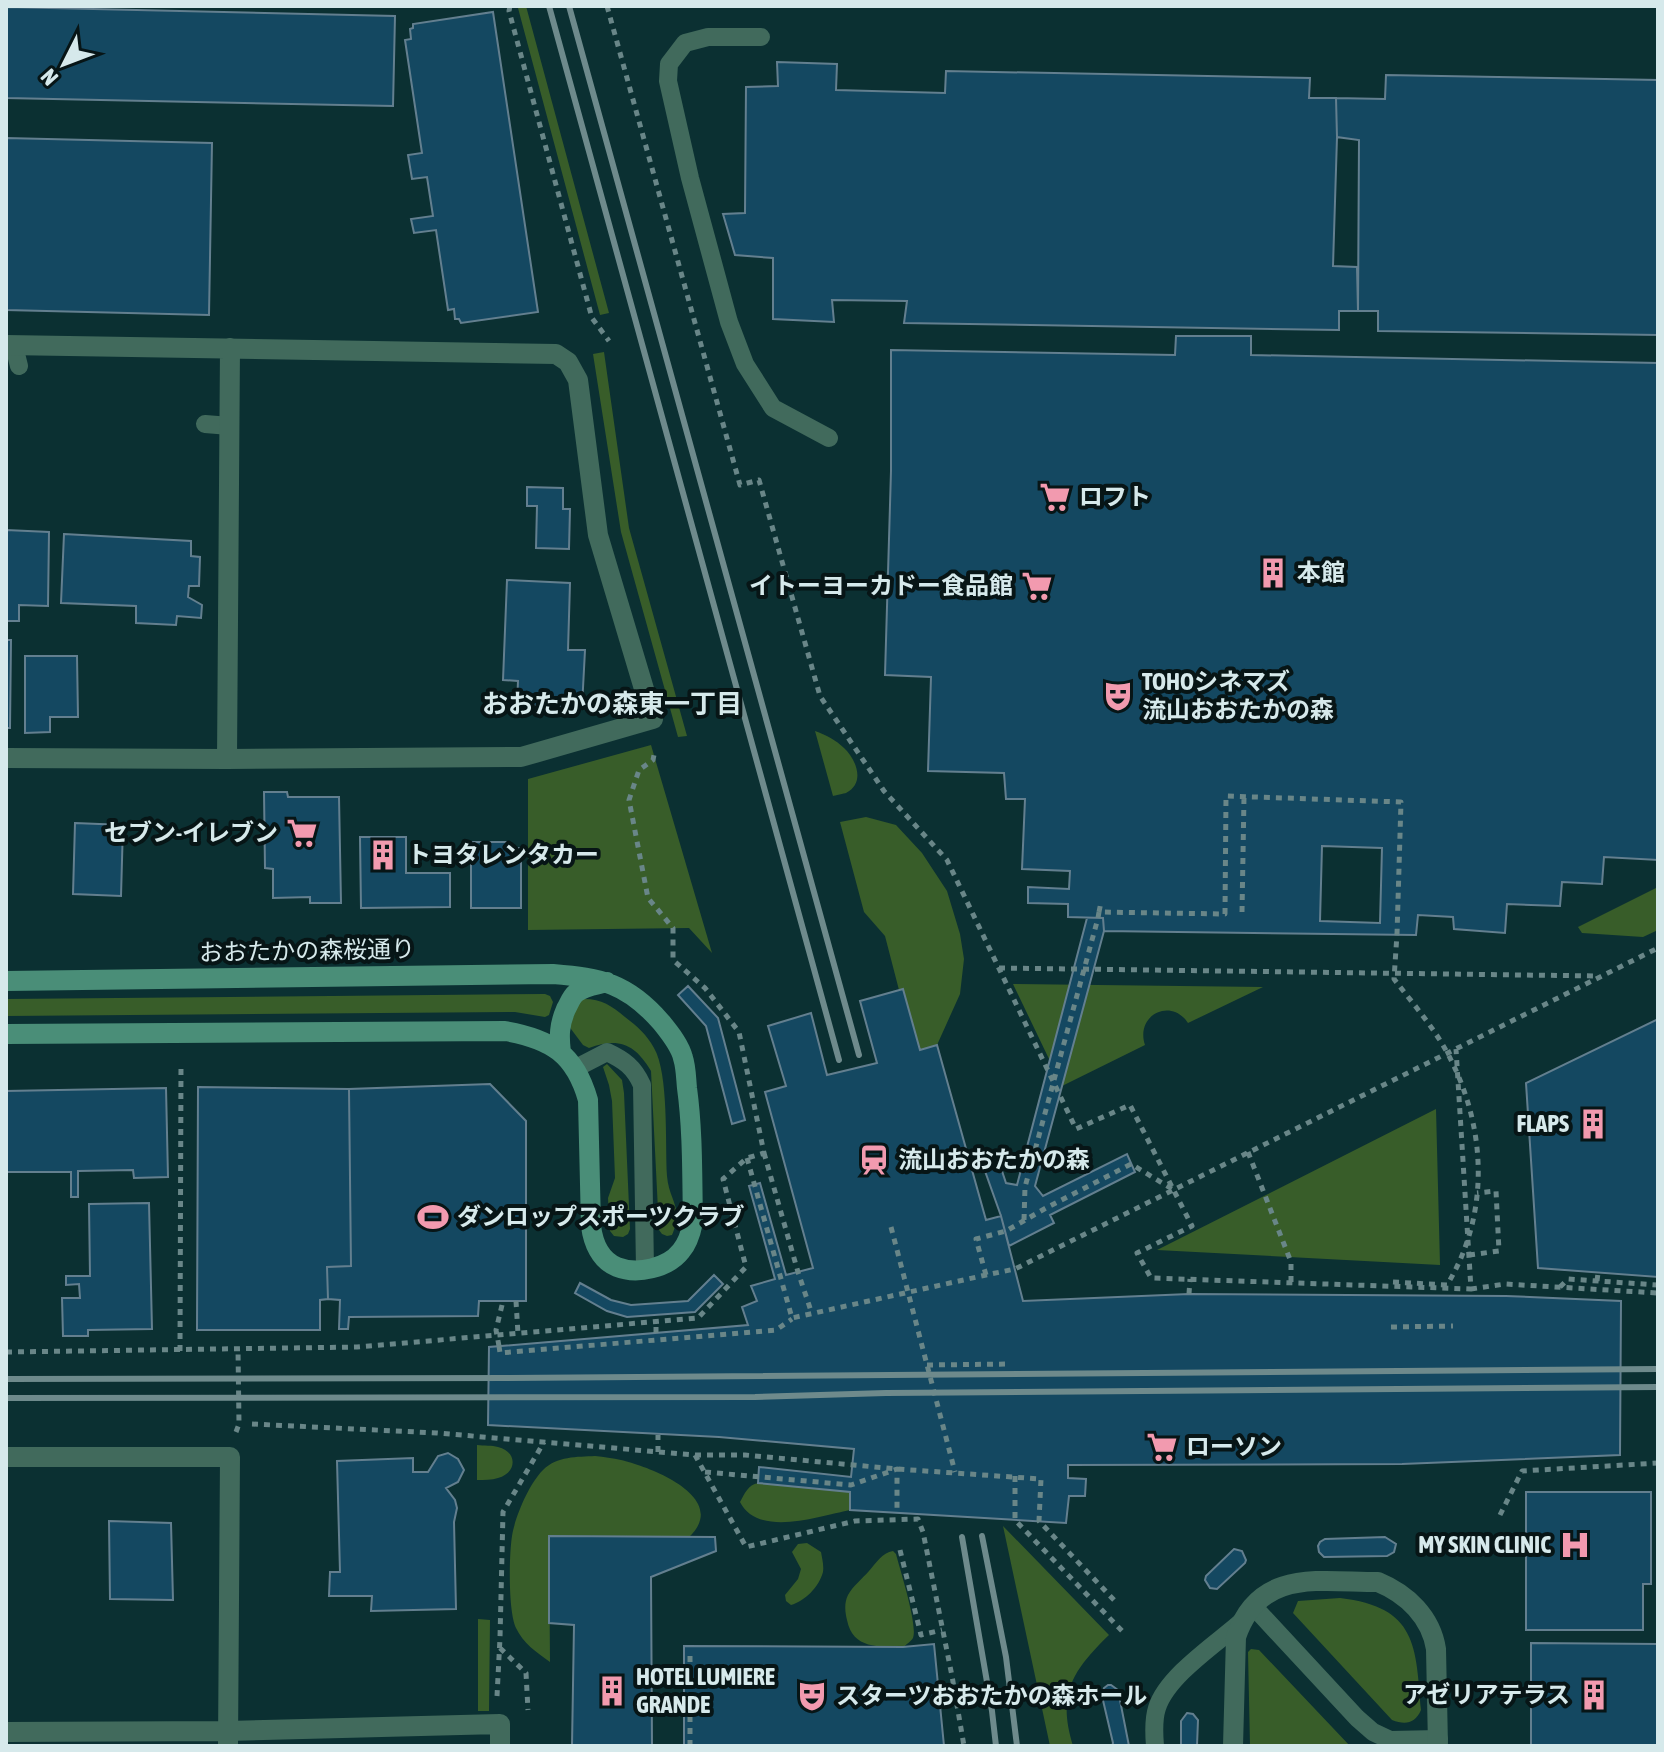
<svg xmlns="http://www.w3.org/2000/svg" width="1664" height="1752" font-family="'Asap Condensed','Noto Sans JP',sans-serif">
  <rect width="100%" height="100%" fill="#0b3032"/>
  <path fill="#385d29" d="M520 6H526L609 313 600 315 518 8Z
    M604 352 629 528 687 736 678 737 621 532 593 354Z
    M815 731C826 735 836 740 844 748 856 759 866 783 846 793 845 793 834 796 833 796Z
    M651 745 712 953 689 928 528 930V779Z
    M866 817 896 825 922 853 947 891 960 934 964 959 960 994 937 1045 920 1050 903 989 899 990 885 936 864 912 840 822Z
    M1658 887V930L1643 937 1582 933 1578 927Z
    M1013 984 1263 987 1188 1023C1171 997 1135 1015 1145 1045L1062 1086Z
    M545 994 550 996 553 1002 549 1015 545 1017 515 1012 6 1016V999Z
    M581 999C600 998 611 1005 625 1017 637 1026 647 1035 654 1048 669 1074 665 1143 667 1176 669 1201 684 1207 672 1235L667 1236 662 1234 659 1230 651 1071C635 1044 619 1037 589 1048L583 1045 568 1025Z
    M607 1064 622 1080 624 1093 630 1229 628 1234 623 1237 614 1236 610 1231 608 1198 615 1178 612 1101 609 1085 603 1067Z
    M1436 1109 1440 1265 1157 1250Z
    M477 1445C484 1446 492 1445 498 1447 518 1452 517 1473 498 1478 492 1480 484 1480 477 1480Z
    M595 1456C604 1457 613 1458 621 1460 651 1467 732 1498 688 1538L549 1536 550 1662C536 1652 523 1643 516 1628 508 1611 509 1555 512 1536 515 1517 529 1484 543 1470 557 1456 577 1457 595 1456Z
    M758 1483 850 1492V1510C820 1516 758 1538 740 1502 745 1493 748 1485 758 1483Z
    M1003 1526 1109 1635C1072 1671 1057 1694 1073 1746H1050Z
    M807 1543 821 1552C822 1558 824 1565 823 1572 819 1587 805 1601 791 1605L786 1601 785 1595 798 1579 801 1569 792 1552 798 1544Z
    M893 1551 896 1554C900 1570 918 1625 913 1638 911 1641 906 1645 903 1647 879 1646 853 1650 847 1620 845 1612 844 1603 848 1595 853 1586 862 1579 869 1571 876 1563 882 1553 893 1551Z
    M1340 1598C1417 1607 1416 1646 1421 1710 1415 1724 1405 1725 1392 1720L1293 1613 1298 1601Z
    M478 1619 490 1620 489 1711H478Z
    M1251 1649 1259 1650 1350 1746H1250L1248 1652Z"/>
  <path fill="#144861" stroke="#637f8f" stroke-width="2" fill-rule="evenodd" d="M6 7 395 16 393 106 6 98Z
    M493 12 538 312 461 323 459 319H455L454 309 448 310 436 230 414 233 411 219 433 216 427 177 412 179 408 155 422 153 405 40 411 39 410 29 413 28V24Z
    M777 62 837 64 836 90 945 93 946 71 1310 78 1309 98H1336L1337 137 1333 266 1357 267 1358 311H1339V330L904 323 907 301 832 300 834 322 773 319V258L735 255 723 214 745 213 746 87 778 86Z
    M1386 75 1658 80V335L1378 331V311H1358L1359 140 1337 137 1336 98 1385 99Z
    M6 138 212 143 209 315 6 310Z
    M1176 336H1251V355L1658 363V860L1604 857 1602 884 1562 882 1560 906 1507 904 1505 933 1454 929 1453 917 1418 915 1416 935 1104 931 1103 918 1068 917V904L1028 903V887L1069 889 1070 871 1022 869 1025 799H1006L1004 773 928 771 931 677 885 675 891 471V350L1175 355ZM1322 846 1382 848 1380 923 1320 921Z
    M527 487 563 488V509H570L569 549 536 548 537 506H527Z
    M6 530 49 532 48 606 19 605V621H6Z
    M64 534 191 541V556L200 557 199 586H189L188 597 202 605 201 618 177 616 176 625 136 623V606L61 603Z
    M507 580 570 583 568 650H585L582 707 517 705 518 681 503 680Z
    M6 640H11L10 728H6Z
    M25 656H77L78 717H50V732L25 733Z
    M264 792H287L288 797H339L341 903H310V897L273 898V869L265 868Z
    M75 823 123 825 121 896 73 894Z
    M360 837H406V873H450V907L361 908Z
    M471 842H506L508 848H521V908H471Z
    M1087 918H1103L1104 931 1035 1186 1043 1196 1127 1154 1135 1172 1050 1215 1054 1223 1009 1246 1001 1216 985 1171 1000 1165 1006 1183 1017 1185Z
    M688 986 718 1018 745 1120 732 1124 706 1026 678 995Z
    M903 989 920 1050 937 1045 986 1220 1001 1216 1023 1301 1189 1294 1506 1296 1621 1301 1620 1455 1402 1464 1068 1465V1478L1086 1479 1085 1496H1069L1066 1523 850 1510V1492L758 1483 759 1467 851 1477 854 1449 719 1437 488 1425 489 1347 748 1325 742 1307 757 1301 751 1286 775 1279 749 1186 760 1183 786 1275 813 1268 765 1092 786 1086 768 1026 811 1013 827 1075 877 1063 860 1001Z
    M1658 1019V1277L1538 1268 1526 1083Z
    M490 1084 526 1121V1301H479L478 1316 349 1317 348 1329H339L340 1300 328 1299 327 1267 351 1266 349 1089Z
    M198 1087 349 1089 351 1266 327 1267 328 1299 320 1300V1330H197Z
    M166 1088 168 1177 134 1178 133 1170 78 1171V1197H71V1172H6V1091Z
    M149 1203 152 1329 88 1330V1336H63L62 1298H80L79 1284 66 1285V1276H90L89 1204Z
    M714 1275 723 1284 695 1312 627 1317 607 1311 575 1293 580 1283 611 1300 631 1305 688 1301Z
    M448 1453 458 1459 464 1470 458 1482 446 1488 455 1500 457 1508 454 1522 456 1609 371 1611 372 1596H329L330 1572H340L337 1461 413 1458V1472H428L438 1456Z
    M1526 1492H1651V1584H1643V1630H1526Z
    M109 1521 171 1523 173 1600 110 1599Z
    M549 1536 715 1537 716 1551 651 1577 652 1746H572L574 1625 549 1623Z
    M1385 1537 1396 1544 1394 1552 1387 1556 1324 1557 1319 1552 1318 1546 1320 1542 1325 1539Z
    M1234 1549 1242 1551 1246 1560 1245 1563 1217 1589 1210 1588 1205 1580 1206 1576Z
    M1531 1643 1658 1644V1746H1531Z
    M934 1644 944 1746H684V1646L903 1647Z
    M1108 1685H1111L1118 1690 1129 1746H1112L1113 1743 1102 1696 1104 1688Z
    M1187 1713 1193 1714 1198 1720 1197 1746H1181V1721Z"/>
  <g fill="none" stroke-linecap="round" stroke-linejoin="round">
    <path stroke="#698688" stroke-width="5" stroke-dasharray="6 6" stroke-linecap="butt" d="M510 6 509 11 592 318 609 341
      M607 6 740 485 759 480 820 696 884 791 947 860 1076 1129 1130 1105 1192 1226 1137 1253 1151 1278 1471 1289 1456 1049
      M1099 912 1101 902
      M1242 912 1244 797
      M1098 918 1099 912 1225 914 1226 796 1401 802 1397 934
      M999 968 1598 976
      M1248 1152 1291 1262V1283
      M764 1153 798 1272 812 1314
      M747 1158 792 1318 986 1275 1015 1269 1658 948
      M891 1227 955 1472
      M1469 1255 1499 1251 1496 1191 1477 1193
      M986 1275 976 1239 1006 1231 1046 1208 1131 1164 1172 1189
      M1597 1281 1598 1273
      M1560 1287 1568 1279 1658 1285
      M1471 1289 1505 1284 1658 1293
      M1189 1294 1190 1279
      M516 1301 518 1334
      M1391 1327 1453 1326
      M656 1333V1321
      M499 1346 500 1353 776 1330 792 1319
      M180 1351 181 1065
      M6 1352 357 1347 698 1318 746 1267 723 1179 747 1158 764 1153 739 1032 705 988 673 960V928L648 898 629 800 639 770 653 760 654 755
      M927 1365 1010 1364
      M252 1424 437 1433 695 1455 746 1547 855 1521 918 1519 923 1532 952 1676 964 1746
      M236 1432 239 1424 238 1349
      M658 1452V1435
      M695 1455H745L897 1469 1041 1479 1039 1521 1114 1600
      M705 1472 851 1485 897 1469V1513
      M1015 1476V1520L1124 1633
      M1500 1515 1522 1471 1658 1463
      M900 1550 921 1635 942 1630
      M500 1648 526 1673 528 1710
      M497 1696 500 1638 503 1512 544 1442
      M690 1746V1654"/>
    <path stroke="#416a5c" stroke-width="18" d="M761 37H708L685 43 669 64 668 81 690 178 729 322 745 364 773 408 829 438
      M14 346 19 366
      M205 424 230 426
      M576 1068 607 1052C624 1060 634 1067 642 1085L645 1269
      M1253 1606 1357 1718 1373 1732 1390 1740 1439 1739
      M1155 1746C1154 1734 1153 1720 1157 1708 1167 1676 1216 1644 1241 1622"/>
    <path stroke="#416a5c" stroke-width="20" d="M6 345 556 354 568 362 578 380 598 535 653 719 521 757 227 759 6 758
      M227 759 230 348
      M6 1457H230L228 1746
      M6 1732 228 1731 500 1724V1746
      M1233 1746 1236 1637C1259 1568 1319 1582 1378 1582 1407 1594 1431 1617 1436 1649L1438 1746"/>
    <path stroke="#4a8e78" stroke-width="20" d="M6 981 553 974C601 978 627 983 661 1022 669 1032 680 1045 683 1058 686 1067 686 1078 687 1088 693 1132 692 1177 693 1222 691 1232 688 1243 681 1251 668 1268 637 1275 617 1267 600 1260 593 1242 591 1226L588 1100C575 1054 551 1039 505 1031L6 1034
      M561 1053C559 1036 559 1025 566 1009 569 1004 571 997 576 993 584 986 597 985 607 982"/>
    <path stroke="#6e8a8c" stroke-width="6" d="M549 6 839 1060
      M569 6 859 1055
      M6 1379 509 1378 1658 1369
      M6 1398 755 1397 886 1393 1658 1387
      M982 1536 1006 1657 1017 1746
      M962 1537 992 1711 996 1746"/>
    <path stroke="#698688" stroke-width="5" stroke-dasharray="6 6" stroke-linecap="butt" d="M1024 1220 1025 1187 1098 918
      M1393 1282 1447 1285C1489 1216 1487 1132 1451 1060 1437 1031 1414 1005 1394 979L1397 934
      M499 1346 496 1330 503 1301"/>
  </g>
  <defs>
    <g id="supermarket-bare" transform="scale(2.4)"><path d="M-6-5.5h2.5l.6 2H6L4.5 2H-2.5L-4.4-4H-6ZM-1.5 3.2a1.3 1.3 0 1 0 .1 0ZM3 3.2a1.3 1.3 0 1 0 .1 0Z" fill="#f29aaf" stroke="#071516" stroke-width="2.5" paint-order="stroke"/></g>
    <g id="building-bare" transform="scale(2.4)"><path d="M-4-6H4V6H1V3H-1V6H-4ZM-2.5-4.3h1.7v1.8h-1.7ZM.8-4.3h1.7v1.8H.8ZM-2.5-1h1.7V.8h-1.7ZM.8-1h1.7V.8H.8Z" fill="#f29aaf" stroke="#071516" stroke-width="2.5" paint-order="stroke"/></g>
    <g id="theatre-bare" transform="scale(2.4)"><path d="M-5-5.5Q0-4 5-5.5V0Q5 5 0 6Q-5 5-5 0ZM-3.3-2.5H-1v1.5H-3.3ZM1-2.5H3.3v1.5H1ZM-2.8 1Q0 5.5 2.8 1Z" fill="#f29aaf" stroke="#071516" stroke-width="2.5" paint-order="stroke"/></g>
    <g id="station-bare" transform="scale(2.4)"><path d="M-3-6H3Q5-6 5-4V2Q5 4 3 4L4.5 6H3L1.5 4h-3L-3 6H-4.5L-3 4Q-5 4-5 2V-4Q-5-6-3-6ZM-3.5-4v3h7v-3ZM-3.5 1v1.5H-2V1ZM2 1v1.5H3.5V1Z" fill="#f29aaf" stroke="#071516" stroke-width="2.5" paint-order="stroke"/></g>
    <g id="stadium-bare" transform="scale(2.4)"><path d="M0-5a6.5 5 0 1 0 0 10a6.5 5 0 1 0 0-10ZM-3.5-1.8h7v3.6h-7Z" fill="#f29aaf" stroke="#071516" stroke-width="2.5" paint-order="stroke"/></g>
    <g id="hospital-bare" transform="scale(2.4)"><path d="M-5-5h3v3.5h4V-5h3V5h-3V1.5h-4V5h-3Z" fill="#f29aaf" stroke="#071516" stroke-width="2.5" paint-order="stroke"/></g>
  </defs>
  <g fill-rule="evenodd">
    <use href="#supermarket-bare" x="1055" y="497"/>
    <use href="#building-bare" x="1273" y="573"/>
    <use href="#supermarket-bare" x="1037" y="586"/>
    <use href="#theatre-bare" x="1118" y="696"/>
    <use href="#supermarket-bare" x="302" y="833"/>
    <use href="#building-bare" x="383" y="855"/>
    <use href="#building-bare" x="1593" y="1124"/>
    <use href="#station-bare" x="874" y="1160"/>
    <use href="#stadium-bare" x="433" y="1217"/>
    <use href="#supermarket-bare" x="1162" y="1447"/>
    <use href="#hospital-bare" x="1575" y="1545"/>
    <use href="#building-bare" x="612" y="1691"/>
    <use href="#building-bare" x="1594" y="1695"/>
    <use href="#theatre-bare" x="812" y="1696"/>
  </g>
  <g text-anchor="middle" stroke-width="8" stroke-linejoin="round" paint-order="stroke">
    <g font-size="24" font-weight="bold" fill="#d6e9eb" stroke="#071516" text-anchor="start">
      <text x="1079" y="505">ロフト</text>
      <text x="1297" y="581">本館</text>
      <text x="1013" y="594" text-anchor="end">イトーヨーカドー食品館</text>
      <text x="1142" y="690">TOHOシネマズ<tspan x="1142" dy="28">流山おおたかの森</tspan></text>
      <text x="278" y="841" text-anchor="end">セブン-イレブン</text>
      <text x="407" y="863">トヨタレンタカー</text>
      <text x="1569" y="1132" text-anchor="end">FLAPS</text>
      <text x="898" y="1168">流山おおたかの森</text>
      <text x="457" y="1225">ダンロップスポーツクラブ</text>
      <text x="1186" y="1455">ローソン</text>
      <text x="1551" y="1553" text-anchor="end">MY SKIN CLINIC</text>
      <text x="636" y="1685">HOTEL LUMIERE<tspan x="636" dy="28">GRANDE</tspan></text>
      <text x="1570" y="1703" text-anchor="end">アゼリアテラス</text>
      <text x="836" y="1704">スターツおおたかの森ホール</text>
    </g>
    <g font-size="24" fill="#d6e9eb" stroke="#071516">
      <text transform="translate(307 951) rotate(-1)" y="8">おおたかの森桜通り</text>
    </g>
    <g font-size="26" font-weight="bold" fill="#d6e9eb" stroke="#071516">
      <text x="612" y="713">おおたかの森東一丁目</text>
    </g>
  </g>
  <rect width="1664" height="1752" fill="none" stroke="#d6e9eb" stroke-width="16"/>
  <g transform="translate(64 64) rotate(228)" stroke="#071516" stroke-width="6" paint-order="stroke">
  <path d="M0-6L14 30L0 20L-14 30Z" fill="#d6e9eb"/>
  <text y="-12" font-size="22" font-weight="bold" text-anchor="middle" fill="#d6e9eb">N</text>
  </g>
</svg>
